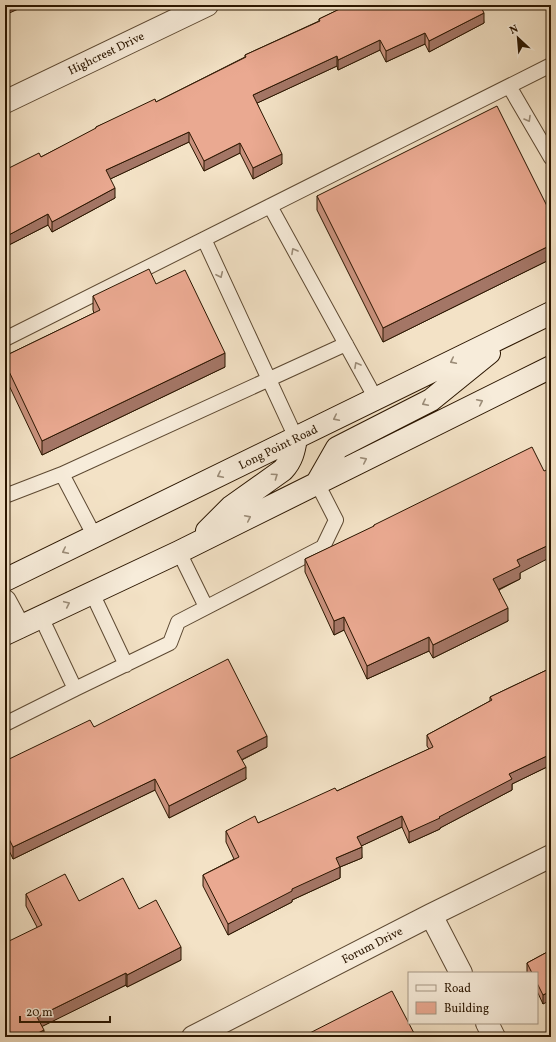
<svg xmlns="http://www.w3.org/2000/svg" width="556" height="1042" font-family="Vollkorn,serif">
  <rect width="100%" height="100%" fill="#f3e2c6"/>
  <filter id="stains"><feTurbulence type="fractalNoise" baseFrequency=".005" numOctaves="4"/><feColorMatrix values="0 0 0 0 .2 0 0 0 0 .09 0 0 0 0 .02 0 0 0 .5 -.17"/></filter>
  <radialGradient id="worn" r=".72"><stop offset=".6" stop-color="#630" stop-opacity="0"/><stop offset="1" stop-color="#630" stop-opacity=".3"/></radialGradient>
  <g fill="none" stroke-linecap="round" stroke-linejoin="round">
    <g stroke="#5d4932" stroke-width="16">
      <path id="service" d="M509 86 551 158
        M270 206 376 399
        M204 239 296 438
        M5 339 551 65
        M62 474 346 344
        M5 496 62 474 95 537
        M179 552 206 607
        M92 593 126 665
        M75 689 170 643 178 622 323 547 336 520 317 483
        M5 724 75 689 41 617"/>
    </g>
    <g stroke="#5d4932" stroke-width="24">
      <path id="minor" d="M5 102 207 5
        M5 601 19 627
        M431 915 461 973
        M487 1023 494 1037
        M193 1037 431 915 551 856"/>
    </g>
    <g stroke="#2b1600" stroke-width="24">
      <path id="secondary" d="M317 483 337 448 431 400 489 353
        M207 531 231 507 283 470C292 460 294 451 296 438
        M5 580 551 313
        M5 634 179 552 551 367"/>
    </g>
    <use href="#service" stroke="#f7ecda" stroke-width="14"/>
    <use href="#minor" stroke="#f7ecda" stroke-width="22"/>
    <use href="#secondary" stroke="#f7ecda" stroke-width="22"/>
  </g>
  <path fill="#c9917d" stroke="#2b1600" d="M348 5H488L482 8 484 23 429 52 425 44 386 62 380 50 338 70 337 66 257 103 282 164 253 179 240 153 204 171 189 142 110 179 115 198 52 232 48 225 5 247V170L41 157 96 129V127L156 102 245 57V55L319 21V19Z
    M317 196 551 214V259L383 342 317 210Z
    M156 284 225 367 42 455 5 377V356L94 313 93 310V296Z
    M374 525 520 573V579L499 590 508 621 433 658 429 651 367 679 344 630 334 635 305 572V559L374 527Z
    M551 668V765L512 784V790L440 828V829L409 843 402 827 361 846 362 858 340 867V878L292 900V902L228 935 203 886V875L234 859 226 842V831L258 823 337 791 429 749 427 746V735L490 701V697Z
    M94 727 267 747 242 760 246 779 169 818 155 790 13 859 5 842V761Z
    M26 894 139 909 181 960 127 987 126 985 42 1026 44 1037H5L37 927 26 906Z
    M551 930V947L547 940V931Z
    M551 950 543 1004 537 991V973H528L527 972V963Z"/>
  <path fill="#a47666" stroke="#2b1600" d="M5 5H27L5 15Z
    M478 5H488L478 10Z
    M484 13V23L429 52V41Z
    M425 33V44L386 62V51Z
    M380 40V50L338 70V60Z
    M337 56V66L253 105V95Z
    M189 132V142L106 181V170Z
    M240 143V153L204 171V161Z
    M282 154V164L253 179V168Z
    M115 188V198L52 232V222Z
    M48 214V225L5 247V237Z
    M551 245V259L383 342V328Z
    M225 353V367L42 455V441Z
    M551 544V557L520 573V579L493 592V579L517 560Z
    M508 608V621L433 658V645Z
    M344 617V630L334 635V621Z
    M429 637V651L367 679V666Z
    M267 736V747L237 762V751Z
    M551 754V765L512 784V790L440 828V829L409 843V832L439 817 509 774Z
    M246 767V779L169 818V806Z
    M155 779V790L13 859V847Z
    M402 816V827L357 848V837Z
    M362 847V858L340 867V878L292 900V902L228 935V924L292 889 336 858Z
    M181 947V960L127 987V975Z
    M126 973V985L37 1029V1017Z
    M551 991V1000L543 1004V995Z
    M44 1030V1037H30Z"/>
  <path fill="#eaa991" stroke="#2b1600" d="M348 5H480L484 13 429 41 425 33 386 51 380 40 338 60 337 56 253 95 282 154 253 168 240 143 204 161 189 132 106 170 115 188 52 222 48 214 5 237V170L39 153 41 157 96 128V127L155 99 156 102 246 57 245 55 320 21 319 19Z
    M497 106 551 214V245L383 328 317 196Z
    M149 269 156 284 185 270 225 353 42 441 5 363V356L100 310 93 296Z
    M532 447 544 471 551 468V544L517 560 520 566 493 579 508 608 433 645 429 637 367 666 344 617 334 621 305 559 374 526V525Z
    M228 659 267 736 237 751 246 767 169 806 155 779 13 847 5 831V761L90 720 94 727Z
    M551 668V754L509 774 512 779 439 817 440 818 409 832 402 816 357 837 362 847 336 858 340 867 292 889V891L228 924 203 875 239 857 226 831 255 816 258 823 335 788 337 791 433 747 427 735 492 700 490 697Z
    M65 874 79 901 123 878 139 909 156 900 181 947 127 975 126 973 37 1017 44 1030 30 1037H5V943L42 925 26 894Z
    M551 930V939L547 931Z
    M551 950V991L543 995 537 983V973H532L527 963Z
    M392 991 416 1037H302Z"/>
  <defs><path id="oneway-chevron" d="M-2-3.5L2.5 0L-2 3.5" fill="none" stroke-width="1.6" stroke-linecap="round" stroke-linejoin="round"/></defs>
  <g stroke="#9b8c78">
    <use href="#oneway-chevron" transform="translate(528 119) rotate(60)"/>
    <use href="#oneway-chevron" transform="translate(294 251) rotate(-119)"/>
    <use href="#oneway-chevron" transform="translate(220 275) rotate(65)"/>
    <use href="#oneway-chevron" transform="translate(453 361) rotate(154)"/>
    <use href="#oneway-chevron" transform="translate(357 365) rotate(-119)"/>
    <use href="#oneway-chevron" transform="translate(480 402) rotate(-26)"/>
    <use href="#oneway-chevron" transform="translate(425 403) rotate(153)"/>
    <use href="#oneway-chevron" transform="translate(336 418) rotate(154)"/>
    <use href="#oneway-chevron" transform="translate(364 460) rotate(-26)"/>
    <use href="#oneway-chevron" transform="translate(220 475) rotate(154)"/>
    <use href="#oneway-chevron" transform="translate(275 476) rotate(-35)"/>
    <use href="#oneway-chevron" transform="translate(248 518) rotate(-26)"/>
    <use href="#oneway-chevron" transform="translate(65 551) rotate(154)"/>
    <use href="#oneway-chevron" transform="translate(67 604) rotate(-25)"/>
  </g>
  <g text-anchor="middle" stroke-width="3" stroke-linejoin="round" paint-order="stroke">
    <g font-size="12" fill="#2b1600" stroke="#f7ecda">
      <text transform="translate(106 53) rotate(-26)" y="4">Highcrest Drive</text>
      <text transform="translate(278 447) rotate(-26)" y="4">Long Point Road</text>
      <text transform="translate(372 945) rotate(-27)" y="4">Forum Drive</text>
    </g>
  </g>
  <rect width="556" height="1042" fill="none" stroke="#f3e2c6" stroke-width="20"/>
  <rect x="6" y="6" width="544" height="1030" fill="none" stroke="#2b1600" stroke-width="2"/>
  <rect x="10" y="10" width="536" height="1022" fill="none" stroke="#2b1600"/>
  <rect x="408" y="972" width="130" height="52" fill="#f7ecda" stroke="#a59683"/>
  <rect x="416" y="985" width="20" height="6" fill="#f7ecda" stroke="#a59683"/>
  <text x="444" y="992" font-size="12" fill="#2b1600">Road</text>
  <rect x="416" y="1002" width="20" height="12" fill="#eaa991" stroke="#a59683"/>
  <text x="444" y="1012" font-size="12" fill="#2b1600">Building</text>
  <g transform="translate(518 38) rotate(334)" stroke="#f7ecda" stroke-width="3" paint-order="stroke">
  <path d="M0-3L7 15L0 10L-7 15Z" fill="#2b1600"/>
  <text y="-6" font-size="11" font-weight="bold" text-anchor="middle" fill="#2b1600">N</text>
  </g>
  <path d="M20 1016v6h90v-6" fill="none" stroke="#2b1600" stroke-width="2"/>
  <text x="26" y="1016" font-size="12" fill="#2b1600" stroke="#f7ecda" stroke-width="3" paint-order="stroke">20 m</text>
  <rect width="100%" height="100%" filter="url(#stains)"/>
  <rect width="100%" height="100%" fill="url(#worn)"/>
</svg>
